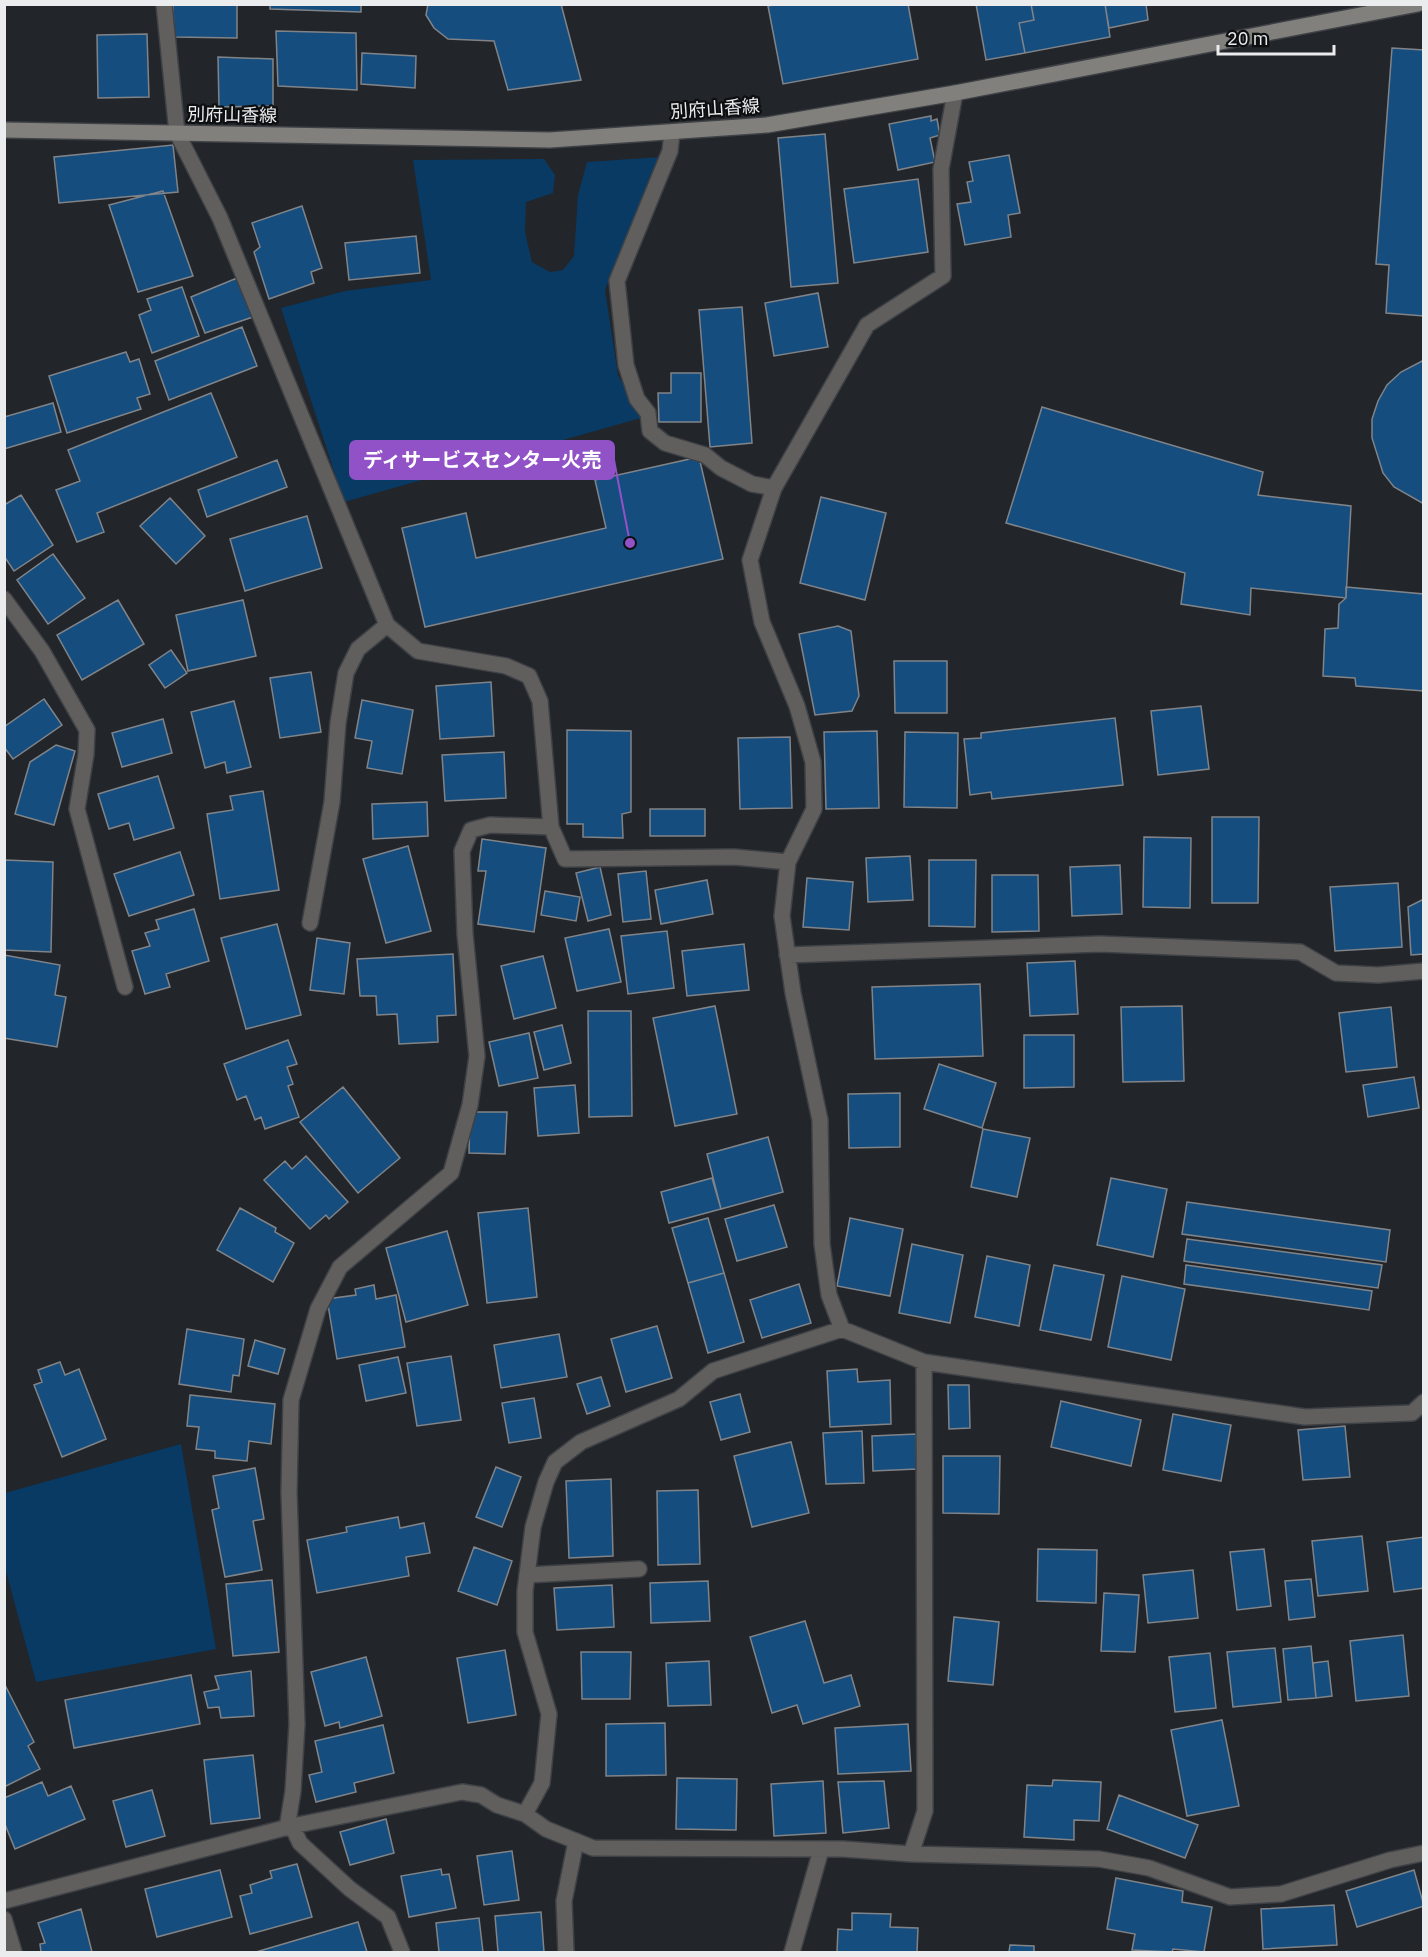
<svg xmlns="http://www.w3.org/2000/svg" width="1428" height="1957" font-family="'IBM Plex Sans','Noto Sans JP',sans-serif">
  <rect width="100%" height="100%" fill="#222529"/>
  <path fill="#093a63" d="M661 157 605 290 618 375 641 418 344 502 281 308 345 291 431 280 413 160 544 159 555 175 553 193 526 202 525 232 532 262 550 272 563 270 574 256 578 195 587 162Z
    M181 1444 216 1649 36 1682 5 1568V1493Z"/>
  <path fill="#154d7f" stroke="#808488" stroke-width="1.5" d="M173 4H237V38L174 37Z
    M270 4H361V12L270 9Z
    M428 4H561L581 80 508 90 494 41 448 39 434 28 426 15Z
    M778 4H908L918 59 783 84 768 6Z
    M976 4H1031L1034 20 1019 23 1025 53 986 60Z
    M1031 4H1105L1110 37 1025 53 1019 23 1034 20Z
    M1105 4H1146L1148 20 1109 28Z
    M276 31 356 33 357 90 278 86Z
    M147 34 149 97 98 98 97 35Z
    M1392 48 1424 50V316L1386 313 1389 265 1376 264Z
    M362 53 416 56 415 88 361 84Z
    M218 57 273 59V106L219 107Z
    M931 116V121L937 119 940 135 930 138 935 162 898 170 889 124Z
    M825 134 838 283 791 287 778 138Z
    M173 145 178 192 59 203 54 157Z
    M1009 155 1020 213 1008 215 1011 237 965 245 957 204 971 202 967 182 973 181 969 162Z
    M918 179 928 252 854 263 844 189Z
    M163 191 193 276 138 292 109 205Z
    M302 206 322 268 311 272 314 283 269 299 254 252 260 247 252 223Z
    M416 236 420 273 349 280 345 243Z
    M237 278 253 317 205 333 191 297Z
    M182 287 199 336 152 353 139 315 151 310 147 299Z
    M818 293 828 347 774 356 765 303Z
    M742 307 752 443 710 447 699 310Z
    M242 327 257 366 169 400 155 361Z
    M126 352 130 362 139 359 150 394 137 398 141 409 67 433 49 376Z
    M1424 360V504L1394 487 1383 473 1372 438V419L1378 401 1387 385 1401 372Z
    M671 373H701V422H659L658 393H671Z
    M211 393 237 457 97 513 104 532 77 542 56 490 80 481 68 450Z
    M53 403 61 432 4 449V417Z
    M1042 407 1263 472 1258 495 1351 506 1346 598 1251 588 1250 615 1181 604 1185 573 1006 523Z
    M699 457 723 559 425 627 402 528 466 513 476 558 606 528 595 480Z
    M277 460 287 487 207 517 198 490Z
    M21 495 53 545 14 571 4 556V505Z
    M821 497 886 513 865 600 800 583Z
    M170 498 205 536 176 564 140 526Z
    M307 516 322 568 245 591 230 539Z
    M53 554 85 598 48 624 17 580Z
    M1346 587 1424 594V691L1356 686 1355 678 1323 676 1325 629 1338 628 1339 604 1346 598Z
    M118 600 144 644 82 680 57 635Z
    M243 600 256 656 188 671 176 615Z
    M838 626 851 631 859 696 852 711 815 715 799 634Z
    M171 650 187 673 165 688 149 665Z
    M894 661H947V713H895Z
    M311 672 321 732 280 738 270 678Z
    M491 682 494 736 440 739 436 686Z
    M44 699 62 725 13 759 4 747V727Z
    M362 700 413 710 402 774 367 768 372 741 355 738Z
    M234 701 251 767 227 773 225 762 205 768 191 712Z
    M1201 706 1209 769 1158 775 1151 711Z
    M1115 718 1123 785 992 799 991 792 970 795 964 739 981 738V733Z
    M163 719 172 753 122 767 112 733Z
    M567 730 631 731V812L622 814 623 838 583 837V824H567Z
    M877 731 879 808 826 809 824 732Z
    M905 732 958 733 957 808 904 807Z
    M790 737 792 808 740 809 738 738Z
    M56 745 75 751 54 825 15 814 30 762Z
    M504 752 506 798 445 801 442 755Z
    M158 776 174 828 134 840 129 823 109 829 98 794Z
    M263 791 279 890 220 899 207 814 233 810 230 796Z
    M427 802 428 836 373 839 372 804Z
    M650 809H705V836H650Z
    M1212 817H1259L1258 903H1212Z
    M1144 837 1191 838 1190 908 1143 907Z
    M482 839 546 848 534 932 478 924 486 871H478Z
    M408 846 431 931 386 943 363 859Z
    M180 852 194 895 129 916 114 874Z
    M910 856 913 900 868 902 866 858Z
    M5 860 53 862 51 952 4 950Z
    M929 860H976L975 927 929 926Z
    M1120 865 1122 914 1072 916 1070 867Z
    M600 867 611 915 588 921 576 873Z
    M646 871 651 919 623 922 618 874Z
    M992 875H1038L1039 931 992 932Z
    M807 878 853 882 849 930 803 927Z
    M707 880 713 914 661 924 655 890Z
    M1398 883 1402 947 1335 951 1330 887Z
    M545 891 580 897 576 921 541 915Z
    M1424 899V954L1411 955 1408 907Z
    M194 909 209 961 166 974 170 987 145 994 132 951 150 946 145 933 159 929 156 920Z
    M277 924 301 1015 246 1029 221 938Z
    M609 929 621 982 577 991 565 938Z
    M667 931 674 988 628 994 621 936Z
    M317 938 350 943 344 994 310 990Z
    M744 944 749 990 687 996 682 951Z
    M453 954 456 1015 437 1016 438 1042 399 1044 397 1014 377 1015 376 996H360L357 959Z
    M4 955 60 965 55 995 66 997 57 1047 4 1038Z
    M543 956 556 1008 514 1019 501 966Z
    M1075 961 1078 1014 1030 1016 1027 963Z
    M980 984 983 1056 875 1059 872 987Z
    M715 1006 737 1114 675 1126 653 1018Z
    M1182 1006 1184 1081 1123 1082 1121 1007Z
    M1391 1007 1397 1067 1346 1072 1339 1013Z
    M588 1011H631L632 1116 589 1117Z
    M562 1025 571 1063 544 1070 534 1032Z
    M529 1033 538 1078 499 1086 489 1042Z
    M1024 1035H1074V1087L1024 1088Z
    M288 1040 297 1064 287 1067 293 1084 288 1086 299 1117 265 1129 261 1117 255 1120 246 1096 237 1100 224 1064Z
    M939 1064 996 1083 982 1128 924 1109Z
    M1414 1077 1419 1108 1368 1117 1363 1085Z
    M575 1085 579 1133 538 1136 534 1088Z
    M343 1087 400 1158 358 1193 300 1122Z
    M900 1093V1147L849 1148 848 1094Z
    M470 1112H507L505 1154 469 1153Z
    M983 1129 1030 1138 1017 1197 971 1187Z
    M768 1137 783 1192 721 1209 707 1154Z
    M306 1156 348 1202 329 1219 326 1215 310 1229 264 1180 285 1161 292 1169Z
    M712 1178 721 1209 669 1223 661 1192Z
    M1111 1178 1167 1189 1153 1257 1097 1245Z
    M1187 1202 1390 1230 1386 1262 1182 1234Z
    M774 1205 787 1247 737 1261 725 1219Z
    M240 1208 276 1228 275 1232 294 1243 273 1282 217 1250Z
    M528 1208 537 1297 487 1303 478 1213Z
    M708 1218 724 1273 688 1283 672 1228Z
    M850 1218 903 1229 890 1296 837 1286Z
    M447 1231 468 1305 406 1322 386 1248Z
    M1187 1239 1382 1265 1378 1288 1184 1261Z
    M912 1244 963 1255 950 1323 899 1313Z
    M987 1256 1030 1265 1019 1326 975 1317Z
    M1054 1265 1104 1275 1091 1340 1040 1330Z
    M1186 1265 1372 1291 1369 1310 1184 1284Z
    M724 1273 744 1342 708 1353 688 1283Z
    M1122 1276 1185 1289 1171 1360 1108 1347Z
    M799 1284 811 1323 762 1338 750 1300Z
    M374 1285 376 1299 396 1295 405 1347 337 1359 327 1299 356 1295 355 1289Z
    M657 1326 672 1378 626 1392 611 1339Z
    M187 1329 244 1339 239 1376 233 1375 231 1392 179 1384Z
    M559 1334 567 1377 501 1388 494 1345Z
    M255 1340 285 1349 278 1374 248 1366Z
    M451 1356 461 1420 417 1426 407 1363Z
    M398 1357 406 1393 366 1401 359 1365Z
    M60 1362 65 1375 79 1369 106 1439 62 1457 34 1385 42 1382 38 1370Z
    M857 1369 858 1382 890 1380 891 1424 830 1427 827 1371Z
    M601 1377 610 1406 587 1414 577 1384Z
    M948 1385H969L970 1428 949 1429Z
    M740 1394 750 1432 721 1440 710 1402Z
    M190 1395 275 1404 271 1444 249 1441 247 1461 215 1458V1451L196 1449 199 1427 187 1426Z
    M534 1398 541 1438 509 1443 502 1403Z
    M1061 1401 1141 1420 1131 1466 1051 1447Z
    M1173 1414 1231 1425 1221 1481 1163 1470Z
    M1345 1426 1350 1477 1303 1480 1298 1430Z
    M862 1431 864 1483 826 1484 823 1433Z
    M916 1434 917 1469 873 1471 872 1436Z
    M791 1442 809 1513 752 1527 734 1456Z
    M943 1456H1000L999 1514 943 1513Z
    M496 1467 521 1477 502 1527 476 1517Z
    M255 1468 264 1519 253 1521 262 1570 225 1577 212 1510 219 1508 213 1476Z
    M611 1479 613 1556 569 1558 566 1481Z
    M698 1490 700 1564 658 1565 657 1491Z
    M398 1517 400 1528 424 1523 430 1553 406 1557 409 1576 317 1593 307 1540 347 1532 346 1527Z
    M1362 1536 1368 1591 1318 1596 1312 1541Z
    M1424 1537V1588L1394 1592 1387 1542Z
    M474 1547 512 1561 497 1605 458 1591Z
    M1038 1549 1097 1550 1096 1603 1037 1601Z
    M1264 1549 1271 1606 1237 1610 1230 1552Z
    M1193 1570 1198 1618 1148 1623 1143 1575Z
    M1311 1579 1315 1617 1289 1620 1285 1581Z
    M272 1580 279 1652 233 1656 226 1584Z
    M708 1581 710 1621 651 1623 650 1583Z
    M612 1585 614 1627 557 1630 554 1588Z
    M1104 1593 1139 1595 1135 1652 1101 1651Z
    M954 1617 999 1622 993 1685 948 1681Z
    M805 1621 824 1683 851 1675 860 1706 803 1724 797 1705 772 1713 750 1637Z
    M1403 1635 1409 1696 1356 1701 1350 1641Z
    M1311 1646 1316 1698 1288 1700 1283 1649Z
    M1275 1648 1281 1702 1233 1707 1227 1652Z
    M505 1650 516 1715 468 1723 457 1658Z
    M581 1652H631L630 1699H582Z
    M1210 1653 1216 1708 1175 1712 1169 1657Z
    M366 1657 382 1716 340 1728 339 1722 325 1726 311 1672Z
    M709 1661 711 1705 668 1706 666 1663Z
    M1328 1661 1332 1696 1316 1698 1313 1663Z
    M251 1671 254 1716 221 1718 219 1707 208 1708 204 1692 219 1689 215 1676Z
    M191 1675 200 1724 74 1748 65 1700Z
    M4 1683 34 1742 28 1746 40 1769 4 1787Z
    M1222 1720 1239 1806 1187 1816 1171 1730Z
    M665 1723 666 1775 606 1776V1724Z
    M908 1724 911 1771 838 1774 835 1728Z
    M383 1725 394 1773 354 1783 356 1792 316 1802 309 1775 322 1772 315 1741Z
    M253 1755 260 1818 211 1824 204 1760Z
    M677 1778 737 1779 736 1830 676 1829Z
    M1053 1780 1101 1782 1099 1821 1074 1820V1840L1024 1837 1027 1785 1052 1786Z
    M823 1781 826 1833 774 1836 771 1784Z
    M884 1781 889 1828 843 1833 838 1782Z
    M42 1782 48 1796 71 1786 85 1819 15 1849 4 1822V1798Z
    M152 1790 165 1836 126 1847 113 1801Z
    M1119 1795 1198 1825 1185 1858 1107 1829Z
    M386 1819 394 1853 350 1865 340 1832Z
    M512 1851 519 1900 484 1905 477 1856Z
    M297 1864 312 1917 250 1934 240 1896 252 1893 250 1885 272 1878 270 1871Z
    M441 1869 442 1875 449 1874 456 1908 409 1917 401 1876Z
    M220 1870 232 1917 157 1937 145 1889Z
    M1414 1870 1424 1906 1357 1927 1346 1891Z
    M1116 1878 1183 1891 1182 1902 1212 1907 1204 1952 1173 1949 1172 1952 1132 1950 1135 1934 1107 1929Z
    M1334 1905 1337 1945 1263 1949 1261 1909Z
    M81 1909 92 1952H41L40 1944 45 1943 38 1923Z
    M541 1912 544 1952H498L495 1916Z
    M852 1913 891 1914 890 1927 918 1928 917 1952H837L838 1929 852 1930Z
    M479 1918 483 1952H439L436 1923Z
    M358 1922 367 1952H256Z
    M1010 1945 1034 1946V1952H1009Z"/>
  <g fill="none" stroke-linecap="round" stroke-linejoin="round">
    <g stroke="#3e4145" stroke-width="18">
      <path id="service" d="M527 1575 639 1569
        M566 1952 564 1901 576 1841"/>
    </g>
    <g stroke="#3e4145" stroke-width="18">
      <path id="minor" d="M164 4 177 133 220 218 387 625 418 651 506 666 529 676 540 701 551 827 565 859 734 857 788 862
        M672 132 670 151 617 281 626 365 637 399 648 413 650 431 665 443 705 455 721 468 752 484 774 488
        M4 599 42 651 87 730 86 754 77 809 125 987
        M310 923 332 802 338 723 346 673 358 649 387 625
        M787 955 1100 944 1300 952 1336 973 1378 975 1424 971
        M924 1362 1305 1417 1412 1413 1424 1402
        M525 1814 542 1783 549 1714 525 1632V1591L533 1527 546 1482 555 1462 581 1442 679 1399 713 1371 842 1329
        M292 1826 300 1843 350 1889 388 1917 402 1952
        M287 1828 293 1791 297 1724 289 1493 291 1400 318 1309 340 1267 451 1173 470 1105 477 1056 465 934 462 851 471 830 490 825 551 827
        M911 1854 925 1811 924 1362 842 1329 829 1295 822 1244 820 1120 793 993 782 916 788 862 814 809 813 762 797 706 762 622 750 560 774 488 867 325 943 276 941 169 955 93
        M4 1901 292 1826 462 1792 481 1795 497 1805 525 1814 546 1829 593 1848 843 1849 911 1854 1099 1859 1149 1868 1230 1897 1281 1894 1390 1860 1424 1853
        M4 1919 14 1952
        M792 1952 821 1850"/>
    </g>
    <g stroke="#3e4145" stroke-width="18">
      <path id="secondary" d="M4 130 550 140 767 125 955 93 1418 4"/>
    </g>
    <use href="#service" stroke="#605f5d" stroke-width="15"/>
    <use href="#minor" stroke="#605f5d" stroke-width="15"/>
    <use href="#secondary" stroke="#81807d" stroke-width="15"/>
  </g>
  <g text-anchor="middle" stroke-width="4.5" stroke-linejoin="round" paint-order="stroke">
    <g font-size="18" fill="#eaecee" stroke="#0d0e10">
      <text transform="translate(715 109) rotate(-4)" y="6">別府山香線</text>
      <text transform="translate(232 115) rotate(1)" y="6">別府山香線</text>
    </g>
  </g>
  <path fill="none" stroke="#9152c8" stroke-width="2" d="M630 543L614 460"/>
  <circle fill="#9152c8" stroke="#0d0e10" stroke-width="2" cx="630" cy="543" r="6"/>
  <rect fill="#9152c8" stroke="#9152c8" stroke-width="2" x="350" y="441" width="264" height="38" rx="6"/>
  <g font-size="20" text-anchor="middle" font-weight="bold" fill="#fff">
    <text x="482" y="467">ディサービスセンター火売</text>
  </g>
  <rect width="1428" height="1957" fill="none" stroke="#eaecee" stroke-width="12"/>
  <path d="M1218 45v9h116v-9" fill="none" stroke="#eaecee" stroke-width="3"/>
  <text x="1227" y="45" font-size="18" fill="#eaecee" stroke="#0d0e10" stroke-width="4.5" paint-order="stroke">20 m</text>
</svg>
